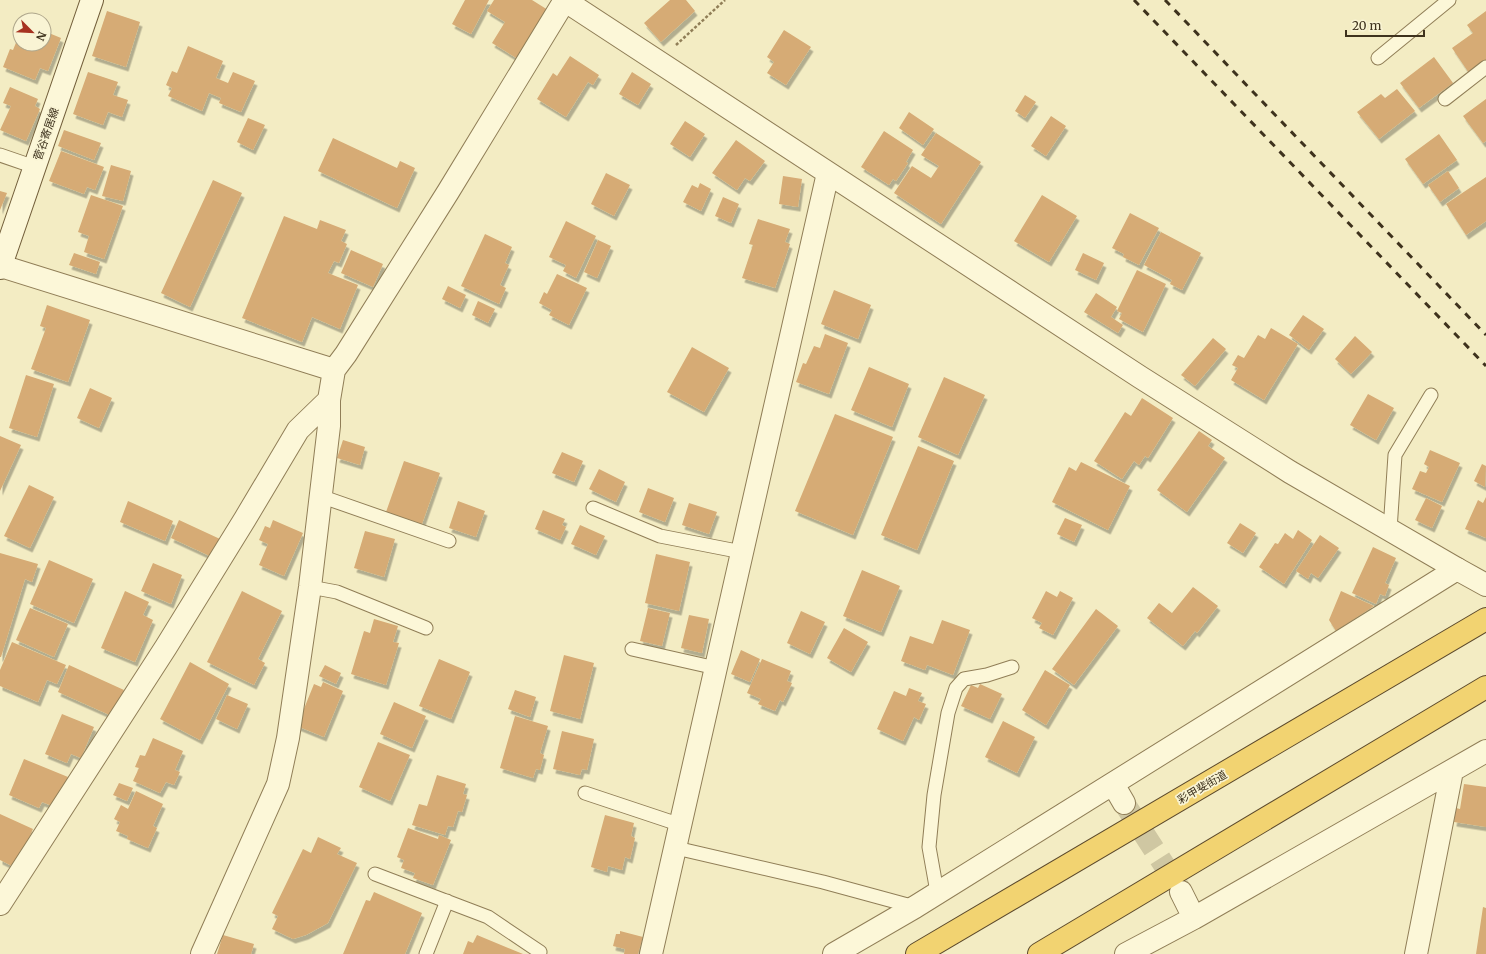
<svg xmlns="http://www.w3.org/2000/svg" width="1486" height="954" font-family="Merriweather,'Noto Sans JP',serif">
  <defs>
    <filter id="shadow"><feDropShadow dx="2.5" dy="4.5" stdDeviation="0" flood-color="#0004"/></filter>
  </defs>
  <rect width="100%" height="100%" fill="#f3ecc3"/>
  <path fill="#d6ab74" filter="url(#shadow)" d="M465 0H489L471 34 452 24Z
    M494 0H532L548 10 518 59 492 43 505 22 487 11Z
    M670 0H686L695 11 661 42 644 23Z
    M107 11 140 22 126 67 92 56Z
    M1486 11V61L1469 73 1452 48 1473 33 1467 25Z
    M784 30 811 47 786 85 767 73 774 62 767 57Z
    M44 31 61 38 48 71 40 68 35 80 3 67 10 49 13 50 20 33V44H44Z
    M188 46 223 61 216 78 228 83 233 72 255 81 241 112 219 103 221 98 209 93 202 111 168 96 172 88 166 85 172 71 177 73Z
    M570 56 599 75 593 85 588 82 566 117 537 99 553 73 557 76Z
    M1434 57 1453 83 1419 108 1400 83Z
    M88 72 118 82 113 95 128 100 122 117 108 112 103 125 73 114Z
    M632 72 651 84 638 105 619 94Z
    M10 87 38 99 35 106 40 109 26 141 0 130 11 106 3 103Z
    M1397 89 1415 111 1379 139 1357 112 1381 94 1385 98Z
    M1025 95 1036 102 1025 118 1015 111Z
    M1486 99V141L1483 143 1463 116Z
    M909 112 934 129 923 145 899 128Z
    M1051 116 1066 126 1046 156 1031 146Z
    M248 118 265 125 253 150 237 142Z
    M685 121 705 134 690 157 670 144Z
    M64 130 101 143 94 160 58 146Z
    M884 131 913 150 906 162 908 163 896 181 893 179 889 185 861 167Z
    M936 133 981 162 941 224 894 193 912 166 931 178 939 166 921 155Z
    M1439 134 1457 160 1423 184 1405 159Z
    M333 138 397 168 400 161 415 168 397 208 318 171Z
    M736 140 765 161 750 181 745 178 737 190 712 173Z
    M61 151 104 167 95 190 87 187 84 194 49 181Z
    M111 165 131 171 123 201 102 196Z
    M1448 171 1459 188 1440 202 1428 185Z
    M606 173 630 185 614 216 591 204Z
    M783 176 802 179 798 207 779 204Z
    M1486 177V221L1466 235 1446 204Z
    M213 180 242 193 190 307 161 293Z
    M700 183 711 189 701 211 683 202 692 185 698 188Z
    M0 191 7 193 0 210Z
    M91 195 123 206 104 259 84 252 89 236 78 232Z
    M1042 195 1077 216 1049 262 1014 241Z
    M723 197 739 204 731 223 715 216Z
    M1130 213 1159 228 1139 265 1123 257 1124 254 1112 248Z
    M284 216 317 229 320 220 346 230 341 241 347 244 339 263 334 261 328 273 358 285 340 329 312 317 302 342 242 318Z
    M758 219 790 229 785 242 790 244 775 288 742 278 753 245 749 244Z
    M566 221 596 236 576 278 563 271 566 265 549 257Z
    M1161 232 1201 253 1182 290 1170 284 1172 280 1144 265Z
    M485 234 512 247 505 263 509 265 500 285 506 288 499 304 461 286Z
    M598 240 611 246 597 278 584 272Z
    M351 250 383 264 373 287 341 273Z
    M74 253 100 262 96 274 69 265Z
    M1083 253 1104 263 1096 280 1075 270Z
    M1137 270 1166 284 1143 332 1119 319 1122 313 1117 311Z
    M557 274 587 288 569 325 549 315 552 310 539 303 544 292 547 294Z
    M448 286 466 295 460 308 442 299Z
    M834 290 871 305 858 339 821 324Z
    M1096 293 1117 307 1111 317 1123 325 1118 333 1084 312Z
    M478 301 495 309 488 323 472 315Z
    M47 305 90 320 68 382 31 369 46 328 40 326Z
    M1303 315 1324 329 1309 350 1289 335Z
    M1271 328 1298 344 1264 400 1231 380 1238 368 1232 365 1238 355 1244 358 1258 335 1265 339Z
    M825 334 848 343 829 394 796 382 803 363 806 364 814 346 820 348Z
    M1355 336 1372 352 1351 374 1335 359Z
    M1213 338 1226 349 1195 386 1181 375Z
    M692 347 729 368 704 412 667 392Z
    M869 367 909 384 892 427 851 410Z
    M26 375 54 384 37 437 9 428Z
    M944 377 985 395 958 455 918 437Z
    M90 388 112 398 99 428 77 418Z
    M1368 394 1394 408 1376 440 1350 425Z
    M1142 398 1173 418 1148 458 1145 456 1139 465 1134 461 1122 479 1094 461 1125 412 1131 416Z
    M835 414 893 437 853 535 795 511Z
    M1199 431 1212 440 1208 446 1225 458 1187 512 1157 490Z
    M0 436 21 445 0 491Z
    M343 440 365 447 360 465 337 458Z
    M918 446 954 461 917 550 881 535Z
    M1430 450 1460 463 1442 502 1412 489 1420 471 1426 473 1429 467 1424 464Z
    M562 452 583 461 574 482 552 473Z
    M404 461 440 473 422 524 386 512Z
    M1081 462 1130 486 1108 530 1052 502 1069 467 1076 471Z
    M1482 464 1486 466 1485 487 1474 481Z
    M599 469 625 482 616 502 589 489Z
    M29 485 54 497 30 548 4 536Z
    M648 488 674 498 665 522 639 512Z
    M1486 497V538L1465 529 1478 500 1483 503Z
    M1426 498 1442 506 1432 528 1415 520Z
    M128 501 173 521 165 541 120 522Z
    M458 501 485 511 476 537 449 528Z
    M689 503 717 512 709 534 682 525Z
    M543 510 565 519 562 525 566 527 560 540 535 529Z
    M1065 518 1082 525 1074 542 1057 534Z
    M179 520 220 539 212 557 171 538Z
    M273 520 303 533 284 576 259 565 268 544 259 540 265 526 270 528Z
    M1240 523 1256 533 1243 553 1227 543Z
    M580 525 605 536 596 555 571 544Z
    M1298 530 1312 540 1284 584 1259 567 1275 543 1278 544 1285 533 1293 539Z
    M365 531 395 539 384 577 354 568Z
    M1320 535 1339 548 1318 578 1311 573 1308 579 1296 571Z
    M1373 547 1396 558 1385 583 1389 585 1385 596 1380 594 1376 604 1352 593Z
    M0 553 38 564 32 582 25 579 1 657H0Z
    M656 554 690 562 679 611 645 603Z
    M49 560 93 579 74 623 30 604Z
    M153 563 182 575 171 604 141 591Z
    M862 570 900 586 881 632 843 616Z
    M1193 587 1218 606 1197 633 1195 631 1183 646 1147 618 1159 603 1172 613Z
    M125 591 149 602 143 615 153 620 135 662 101 648Z
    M242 591 282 611 258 659 265 663 254 685 207 662Z
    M1046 591 1057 597 1060 591 1073 598 1053 635 1039 628 1042 623 1032 618Z
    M1341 591 1374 606 1336 631 1329 620Z
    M30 608 68 624 54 657 16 640Z
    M648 608 670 613 662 646 640 641Z
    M1096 609 1118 626 1074 685 1052 669Z
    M801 611 825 622 810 654 787 643Z
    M689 615 709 619 702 653 681 648Z
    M374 619 398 626 393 642 399 643 386 685 351 674 364 631 370 633Z
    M942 620 970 630 953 675 927 665 925 670 901 661 910 636 933 644Z
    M844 628 868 642 851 672 827 658Z
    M12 642 66 665 57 684 47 680 38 702 0 686V670Z
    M741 650 760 659 750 682 731 674Z
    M564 655 594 663 580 719 550 711Z
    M439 659 470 672 451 719 419 706Z
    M762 659 791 671 787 681 792 683 783 702 780 700 775 711 758 704 761 699 747 693Z
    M190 662 229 684 200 740 160 719Z
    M69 665 124 690 112 716 58 692Z
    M325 665 341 673 336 684 319 676Z
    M1045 670 1070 685 1046 725 1022 710Z
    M323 682 343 691 324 737 297 726 314 684 321 687Z
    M980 684 1002 694 990 719 961 706 971 685 978 688Z
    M909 688 922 693 918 701 926 704 919 720 914 717 903 741 877 729 894 691 906 696Z
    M515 690 536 697 530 717 508 709Z
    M227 695 248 704 237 729 216 719Z
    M394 702 426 716 412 748 380 734Z
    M62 714 94 727 81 758 71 754 67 763 45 754Z
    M515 716 548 726 540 753 544 755 540 770 536 769 533 778 500 768Z
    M1003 721 1035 737 1017 773 985 757Z
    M562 731 594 739 587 770 582 769 580 775 553 769Z
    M153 738 183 751 175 770 180 772 174 785 166 782 160 793 133 781 139 768 135 767 140 755 145 756Z
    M378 742 410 755 390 801 359 787Z
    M24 759 68 777 55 807 42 802 39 808 9 795Z
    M437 775 466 784 463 794 467 795 462 812 458 811 453 827 448 826 445 835 412 825 419 804 427 806Z
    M119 783 133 788 127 801 113 795Z
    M1464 784 1486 787V827L1454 822 1456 808 1460 809Z
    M136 791 163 804 153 826 157 828 148 848 127 839 128 836 116 831 120 822 114 819 121 805 128 809Z
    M0 814 33 829 28 840 32 841 16 868 0 860Z
    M605 815 634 823 631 836 635 838 630 859 625 857 622 870 608 866 607 872 591 867Z
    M408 828 438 839 439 835 451 840 433 885 413 878 415 873 401 868 404 860 397 857Z
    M318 837 341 848 337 854 357 863 328 923 306 935 293 939 272 929 278 916 272 913 303 849 311 853Z
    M374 892 422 913 405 954H343L366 900 370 901Z
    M1483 907 1486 908V954H1476Z
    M620 931 643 937 638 954H624L625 949 613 946 616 934H620Z
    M223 935 254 944 251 954H217Z
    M477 935 523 954H463L468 941 473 943Z"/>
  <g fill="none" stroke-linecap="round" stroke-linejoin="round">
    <path stroke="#cfc7a2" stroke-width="22" stroke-dasharray="22 11" stroke-linecap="butt" d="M1124 803 1181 891"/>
    <g stroke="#907e57" stroke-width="15">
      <path id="service" d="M1378 58 1449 0
        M1445 99 1486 67
        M0 155 35 167
        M320 496 449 541
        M593 508 660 536 742 552
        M1390 530 1395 455 1431 395
        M310 587 337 592 426 628
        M632 649 716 668
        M585 793 681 825
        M676 848 823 882 915 907
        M375 874 488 917 540 952 539 954
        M937 892 929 847 934 795 948 713 956 688 964 679 987 675 1012 667
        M426 954 447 901"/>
    </g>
    <g stroke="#907e57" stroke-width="24">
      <path id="minor" d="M1 266 334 370
        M1113 784 1124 803
        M1181 892 1194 918
        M0 904 166 647 245 519 298 430 329 400
        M202 954 278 784 288 738 310 587 329 426V400L334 370 346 354 448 192 565 0
        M834 954 915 907 1457 569 1486 585
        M1126 954 1194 918 1486 751
        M1416 954 1452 771"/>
    </g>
    <g stroke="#907e57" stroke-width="24">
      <path id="tertiary" d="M564 0 1140 377 1290 472 1457 569
        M651 954 828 173"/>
    </g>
    <g stroke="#725e3a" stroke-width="24">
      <path id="secondary" d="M0 268 92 0"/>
    </g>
    <g stroke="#5d4a2c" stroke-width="24">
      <path id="trunk" d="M917 954 1486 619
        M1039 954 1486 687"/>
    </g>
    <path stroke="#907e57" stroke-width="2.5" stroke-dasharray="3 2" stroke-linecap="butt" d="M676 45 725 0"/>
    <use href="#service" stroke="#fcf7d8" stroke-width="13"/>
    <use href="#minor" stroke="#fcf7d8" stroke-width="22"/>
    <use href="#tertiary" stroke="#fcf7d8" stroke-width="22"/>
    <use href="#secondary" stroke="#fcf7d8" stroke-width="22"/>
    <use href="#trunk" stroke="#f2d371" stroke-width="22"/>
    <path stroke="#3e321d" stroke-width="3" stroke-dasharray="7 7" stroke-linecap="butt" d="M1134 0 1486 366
      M1165 0 1486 335"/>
  </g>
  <g text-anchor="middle" stroke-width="3.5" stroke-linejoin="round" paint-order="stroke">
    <g font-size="11" fill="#3e321d" stroke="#f9f4d4">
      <text transform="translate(46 134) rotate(-71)" y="4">菅谷寄居線</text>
      <text transform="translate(1202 787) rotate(-30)" y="4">彩甲斐街道</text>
    </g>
  </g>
  <g transform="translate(32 32) rotate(114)"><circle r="19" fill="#f9f4d4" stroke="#aea68b"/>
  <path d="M0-3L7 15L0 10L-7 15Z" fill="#a63220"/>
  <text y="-6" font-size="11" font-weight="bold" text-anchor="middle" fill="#3e321d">N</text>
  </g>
  <path d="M1346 30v6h78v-6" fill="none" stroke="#3e321d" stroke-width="2"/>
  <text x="1352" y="30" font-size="12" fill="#3e321d" stroke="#f9f4d4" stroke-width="3" paint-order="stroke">20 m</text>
</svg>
